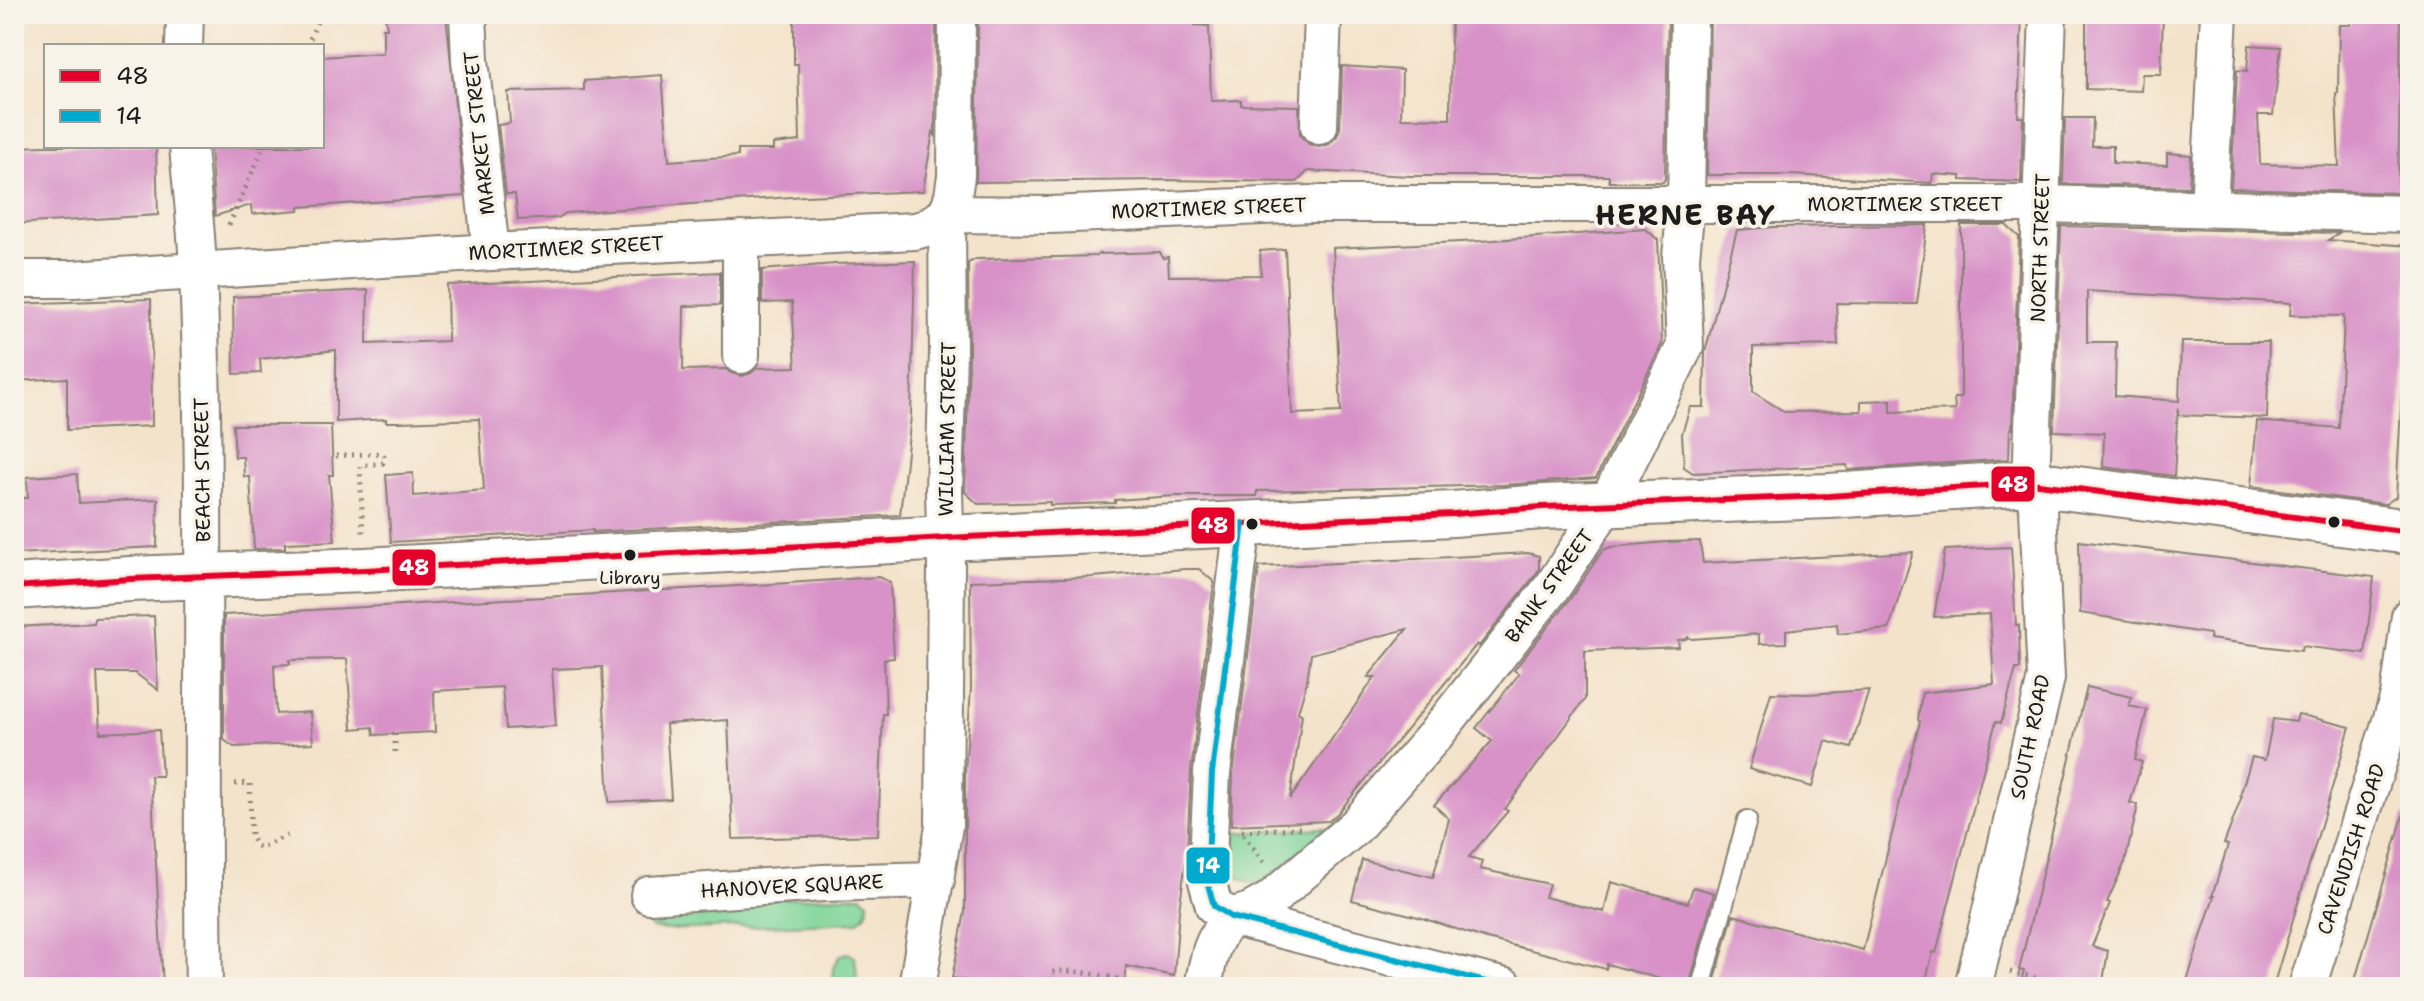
<svg xmlns="http://www.w3.org/2000/svg" width="2424" height="1001" font-family="'Shantell Sans',sans-serif">
  <rect width="100%" height="100%" fill="#f7f3e8"/>
  <filter id="ink" filterUnits="userSpaceOnUse"><feTurbulence type="fractalNoise" baseFrequency=".0125" numOctaves="2"/><feDisplacementMap in="SourceGraphic" scale="16" xChannelSelector="R" yChannelSelector="G"/><feConvolveMatrix kernelMatrix="1 2 1 2 8 2 1 2 1" color-interpolation-filters="sRGB"/></filter>
  <filter id="wash" filterUnits="userSpaceOnUse"><feTurbulence type="fractalNoise" baseFrequency=".006" numOctaves="4" result="noise"/><feDisplacementMap in="SourceGraphic" scale="32" xChannelSelector="R" yChannelSelector="G"/><feGaussianBlur stdDeviation="1.8" result="paint"/><feColorMatrix in="noise" values="0 0 0 0 0 0 0 0 0 0 0 0 0 0 0 0 0 1.4 0 .05"/><feComposite in="paint" operator="in"/></filter>
  <g filter="url(#wash)">
    <rect width="100%" height="100%" fill="#f4e3cb"/>
    <path fill="#7dd498" stroke="#4c785a" stroke-width="2" d="M1323 828 1326 829 1262 884C1225 882 1236 860 1235 833Z
      M861 895 868 901C868 913 866 916 857 922L666 930 651 928 649 925V905Z
      M848 953 855 957 858 987H833V968L840 955Z"/>
    <g id="blocks">
      <path fill="#d892c8" fill-rule="evenodd" d="M385 14H446L464 196 299 207V210L252 214 251 205 215 216 210 146H322V57L383 53V28H387Z
        M794 14H930L929 19H936L935 135 933 132 923 191 805 196 566 213 558 218 518 220 515 194H506L498 125 510 123 508 92 584 90V81L662 75 669 161 738 156V150H773V144L800 141 798 64H794Z
        M981 14H1195V25L1209 26 1211 101 1241 100V105L1299 106 1300 135 1309 144 1319 147 1329 144 1337 136 1340 128 1342 66 1402 70 1401 118 1450 119 1451 15 1668 14 1665 179 1663 182H1609V176H1411L1308 171 1297 182 1164 180 976 182 978 19H981Z
        M1710 14H2022L2018 117H2023L2021 182 1961 180V176L1933 174 1932 183 1791 175H1707Z
        M2086 14H2163L2161 74H2142L2141 91 2086 89Z
        M2351 14H2401L2398 193 2231 188 2237 70 2247 71 2249 45 2281 47 2273 115H2258L2260 164 2339 166 2336 93H2338L2339 25H2351Z
        M2065 118H2093L2092 146H2113V163L2167 165V153L2191 155 2189 187 2063 184Z
        M46 146H156L158 215 14 224V147Z
        M1927 225 1917 304 1836 303 1838 345 1753 347V392L1785 412 1861 411V401L1891 400V412L1955 410 1954 398H1961V225H2006L2019 237 2012 429H2010L2009 459 1848 470 1847 465 1693 473 1684 467 1682 434 1690 407H1704L1705 352 1737 230 1774 227Z
        M2061 226 2339 233 2328 240 2410 246 2396 497 2385 504 2251 486 2257 421 2339 428 2344 316 2290 315 2291 303 2087 291V342H2116L2115 396 2179 401 2181 342H2269L2267 418 2178 415V407L2174 476 2103 467 2104 433 2054 431Z
        M1646 229 1658 240 1662 344 1596 478 1504 485 1257 491V496H1175L1115 500V503L1050 505V502L978 504 965 492 969 353 968 263 976 259 1097 256 1098 254 1160 252 1163 258 1168 257 1169 276 1261 275 1260 251 1285 249 1292 414 1341 412 1333 248 1481 241Z
        M915 261 911 416 900 515 593 532V530L391 542 386 475 413 473 414 496 484 490 479 419 400 422H386V419L336 422V350L260 359 261 373 234 374 233 297 368 290 367 344 448 341 447 285 720 272V305L684 306 683 370 726 369 731 373 742 376 751 373 757 368 796 367 792 302 762 303V270L835 264Z
        M151 299 152 426 67 430V378L14 381V304Z
        M233 425H331L333 475H329L335 541 285 543V548L254 549 250 477H244L243 457H235Z
        M77 474 79 503 158 499 157 547 14 554V498H28L27 477Z
        M1700 541 1703 563 1913 552 1889 629 1838 634 1837 624 1786 630V643L1759 644V634L1692 639 1688 637 1686 639 1678 640 1679 647 1585 651V699L1505 809 1508 811 1469 857 1482 861 1480 869 1549 884 1545 897 1604 912 1611 882 1688 903 1693 887 1714 893 1689 987 1607 964 1606 969 1487 939 1422 918 1352 900 1362 860 1433 877 1449 819 1434 805 1492 741 1476 728 1519 674 1514 670 1570 599 1603 550 1611 547 1666 542Z
        M2079 541 2374 577 2365 654 2302 646 2301 651 2210 639V634L2080 613Z
        M2011 547 2016 625H2019L2020 669H2016L2001 723 1996 721 1936 953 1933 952 1924 987H1713L1733 915 1863 950 1920 721 1918 720 1922 693 1994 684 1990 614 1934 617 1945 550Z
        M1528 553 1539 556V569L1536 574 1479 646 1477 644 1338 813 1329 821 1231 825 1233 775 1259 567ZM1407 629 1368 677H1375L1290 799 1302 715 1298 712 1307 681 1311 654Z
        M1185 569H1199L1214 582 1191 771 1187 852 1179 911 1174 976 1126 966V987H1001L952 978 965 912V772L971 689 970 581 1093 577Z
        M878 577 890 582 894 658 884 659 886 714H883L878 835 733 839 728 720 666 724 671 799 609 802 602 667 552 669 556 726 506 729 502 687 434 691 435 732 374 735 373 727 352 729 347 659 289 660 290 664 274 665 276 714 310 712 313 743 234 747 224 740V615L773 584Z
        M154 616 158 690 135 673H97L100 733 159 730 162 776H151L163 987H14V627L94 623V618Z
        M2087 687 2132 697 2129 706 2147 710 2135 760 2142 762 2130 803 2138 805 2125 862 2107 902 2110 903 2092 946 2108 951 2102 987H2019L2024 971 2019 970Z
        M1869 690 1851 748 1826 741 1812 787 1749 769 1771 693 1808 694Z
        M2298 714 2350 727 2273 987H2185L2214 896H2212L2228 845 2224 844 2242 796H2240L2252 757 2265 760 2273 719 2296 722Z
        M2403 816 2410 817V987H2353Z"/>
    </g>
  </g>
  <g filter="url(#ink)">
    <use href="#blocks" fill-opacity="0" stroke="#888074" stroke-width="2"/>
    <g fill="none" stroke-linecap="round" stroke-linejoin="round">
      <g stroke="#888074" stroke-width="22">
        <path id="lane" d="M1701 987 1747 820"/>
      </g>
      <g stroke="#888074" stroke-width="40">
        <path id="street" d="M468 14 470 60 491 252
          M184 46 185 14
          M1319 126 1323 14
          M188 146C191 188 197 230 198 273 208 511 200 749 204 987
          M2209 208 2219 14
          M741 239V355
          M14 279H73L491 252 915 231 926 228 947 214 1050 215 1311 204H2042L2410 214
          M1243 523 1212 773 1207 881 1214 906 1231 917 1505 987
          M649 895 823 883 936 880
          M1231 917 1250 911 1270 900 1356 826 1436 734 1553 586 1607 504 1685 346 1681 257 1686 204 1689 14
          M917 987 944 826 946 565 944 491 948 352 947 214 953 196 956 176 957 14
          M1203 987C1209 956 1210 942 1231 917
          M1973 987 2046 678 2038 509 2031 483 2048 14
          M2307 987 2399 696 2410 616"/>
      </g>
      <g stroke="#888074" stroke-width="48">
        <path id="secondary" d="M14 587 130 579 365 570 946 538 1453 514 1542 507 1829 496 2031 483 2410 532"/>
      </g>
      <path stroke="#888074" stroke-width="5" stroke-dasharray="2 6" stroke-linecap="butt" d="M307 46 320 14
        M229 225 264 146
        M336 456 381 453 384 456 383 463 360 466 363 533
        M395 734V753
        M235 784 250 783 251 836 256 846 261 848 292 833
        M1242 831 1300 828
        M1243 835 1264 862
        M2010 972 2076 987
        M1049 987 1051 973C1069 965 1133 983 1155 987"/>
      <use href="#lane" stroke="#fff" stroke-width="18"/>
      <use href="#street" stroke="#fff" stroke-width="36"/>
      <use href="#secondary" stroke="#fff" stroke-width="44"/>
      <g stroke="#f7f3e8" stroke-width="12">
        <path id="bus-1" d="M14 587 130 579 365 570 946 538 1453 514 1542 507 1829 496 2031 483 2410 532"/>
      </g>
      <g stroke="#f7f3e8" stroke-width="12">
        <path id="bus-2" d="M1243 523 1212 773 1207 881 1214 906 1231 917 1505 987"/>
      </g>
      <use href="#bus-1" stroke="#e4002b" stroke-width="6"/>
      <use href="#bus-2" stroke="#00a9ce" stroke-width="6"/>
    </g>
  </g>
  <g fill="#1c1c1c" stroke="#f7f3e8" stroke-width="3">
    <circle cx="2334" cy="522" r="7"/>
    <circle cx="1252" cy="524" r="7"/>
    <circle cx="630" cy="555" r="7"/>
  </g>
  <g text-anchor="middle" stroke-width="7" stroke-linejoin="round" paint-order="stroke">
    <g font-size="18" fill="#1c1c1c" stroke="#f7f3e8">
      <text x="630" y="584">Library</text>
    </g>
    <g font-size="20" fill="#1c1c1c" stroke="#f7f3e8">
      <text transform="translate(479 133) rotate(-96)" y="7">MARKET STREET</text>
      <text x="1905" y="211">MORTIMER STREET</text>
      <text transform="translate(1209 208) rotate(-2)" y="7">MORTIMER STREET</text>
      <text transform="translate(566 248) rotate(-3)" y="7">MORTIMER STREET</text>
      <text transform="translate(2040 248) rotate(-88)" y="7">NORTH STREET</text>
      <text transform="translate(947 429) rotate(-89)" y="7">WILLIAM STREET</text>
      <text transform="translate(202 470) rotate(-91)" y="7">BEACH STREET</text>
      <text transform="translate(1549 586) rotate(-54)" y="7">BANK STREET</text>
      <text transform="translate(2030 737) rotate(-78)" y="7">SOUTH ROAD</text>
      <text transform="translate(2351 849) rotate(-72)" y="7">CAVENDISH ROAD</text>
      <text transform="translate(792 886) rotate(-3)" y="7">HANOVER SQUARE</text>
    </g>
    <g font-size="28" font-weight="bold" letter-spacing="2" fill="#1c1c1c" stroke="#f7f3e8">
      <text x="1686" y="225">HERNE BAY</text>
    </g>
  </g>
  <g stroke="#f7f3e8" stroke-width="3">
    <rect x="1990" y="465" width="46" height="38" rx="8" fill="#e4002b"/>
    <rect x="1190" y="506" width="46" height="39" rx="8" fill="#e4002b"/>
    <rect x="391" y="548" width="46" height="39" rx="8" fill="#e4002b"/>
    <rect x="1185" y="846" width="46" height="39" rx="8" fill="#00a9ce"/>
  </g>
  <g font-size="22" text-anchor="middle" font-weight="bold" fill="#fff">
    <text x="2013" y="492">48</text>
    <text x="1213" y="533">48</text>
    <text x="414" y="575">48</text>
    <text x="1208" y="873">14</text>
  </g>
  <rect width="2424" height="1001" fill="none" stroke="#f7f3e8" stroke-width="48"/>
  <rect x="44" y="44" width="280" height="104" fill="#f7f3e8" stroke="#9f9d96" stroke-width="2"/>
  <rect x="60" y="70" width="40" height="12" fill="#e4002b" stroke="#9f9d96" stroke-width="2"/>
  <text x="116" y="84" font-size="24" fill="#1c1c1c">48</text>
  <rect x="60" y="110" width="40" height="12" fill="#00a9ce" stroke="#9f9d96" stroke-width="2"/>
  <text x="116" y="124" font-size="24" fill="#1c1c1c">14</text>
</svg>
